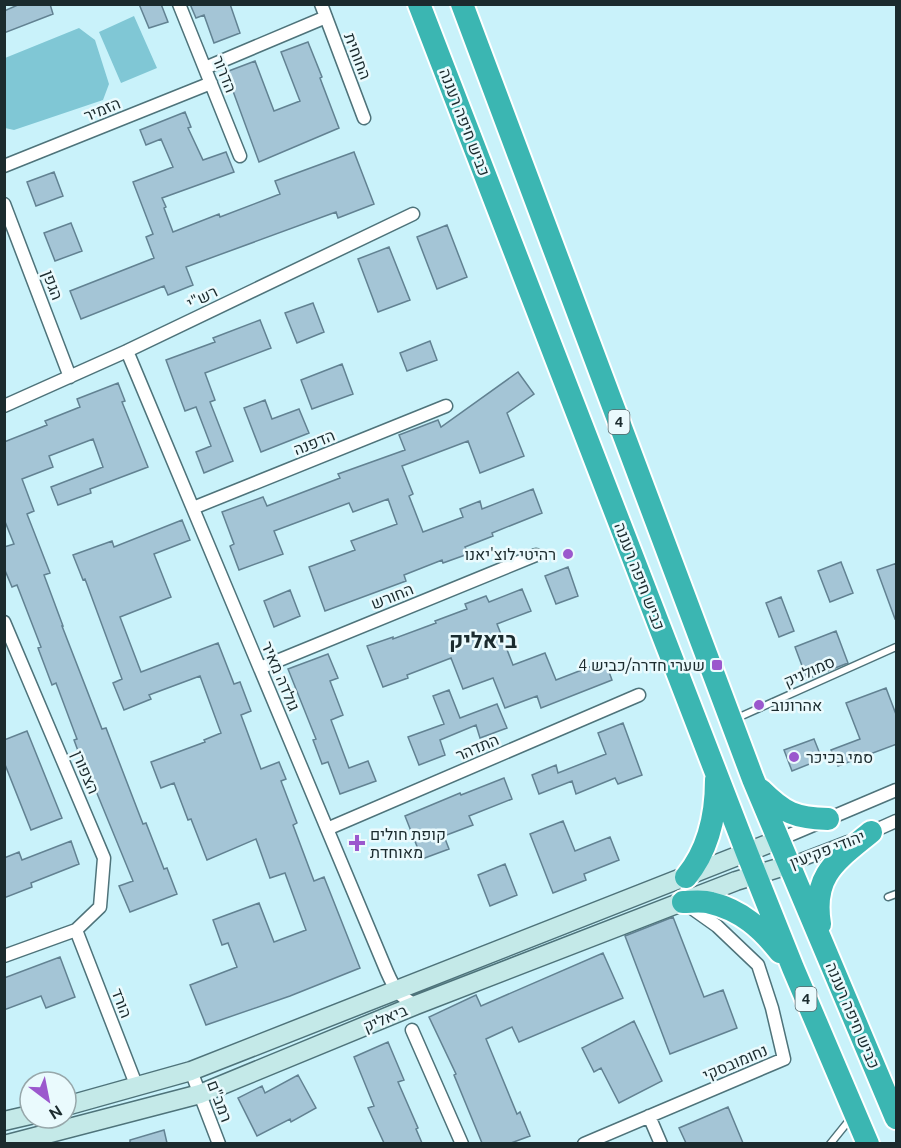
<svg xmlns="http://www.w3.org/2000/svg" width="901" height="1148" font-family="Ubuntu,Heebo,sans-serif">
  <rect width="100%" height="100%" fill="#c9f2fa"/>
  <path fill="#80c7d5" d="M134 16 157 68 121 83 99 32Z
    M79 28 95 40 109 84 103 100 14 130 5 128V58Z"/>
  <path fill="#a4c5d6" stroke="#628292" stroke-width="1.5" d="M20 4H50L53 14 4 33V11Z
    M139 4H161L168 22 149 28Z
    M190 4H230L240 33 214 43 204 15 196 18Z
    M308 42 322 77 320 78 339 128 259 162 226 72 255 61 274 111 300 101 281 52Z
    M185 112 191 127 188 128 203 160 226 152 234 172 162 198 166 207 164 208 173 232 219 214 220 217 280 194 275 181 354 152 374 204 338 218 336 212 186 267 193 285 168 295 164 286 81 319 70 291 154 258 146 237 153 234 133 182 173 167 161 139 146 145 140 130Z
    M54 172 63 196 36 206 27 182Z
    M71 223 82 251 55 261 44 233Z
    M447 225 467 277 437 289 417 237Z
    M389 247 410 300 378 312 358 259Z
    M313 303 324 332 297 343 285 313Z
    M260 320 271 348 205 373 215 400 210 402 233 461 204 473 196 452 211 446 196 407 185 411 166 360 215 342 213 338Z
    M430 341 437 360 407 371 400 353Z
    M342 364 353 394 312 409 301 380Z
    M518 372 534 394 507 413 524 456 480 473 468 441 402 466 413 494 409 496 423 532 463 517 460 509 480 501 482 509 533 489 542 513 492 533 493 536 465 547 468 554 443 563 442 560 404 575 406 581 325 611 309 567 355 550 351 541 397 524 388 499 353 512 349 503 274 531 283 554 239 570 230 546 234 544 222 512 263 497 267 506 340 478 338 474 405 450 399 435 438 420 441 427Z
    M118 383 125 401 122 402 148 467 90 489 91 493 58 505 51 487 103 467 93 439 49 456 53 467 22 479 34 511 27 514 50 573 44 575 63 626H62L102 729 106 728 143 824 146 823 164 869 167 868 177 894 130 912 119 886 133 881 87 769 85 770 74 740 77 739 56 683 52 685 38 648 41 647 17 585 12 587 4 568V547L14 544 4 519V442L47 425 45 421 80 407 77 399Z
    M265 400 272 419 299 409 309 433 261 452 244 408Z
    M182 520 190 540 154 554 171 597 120 617 141 672 218 643 234 684 240 682 251 711 241 715 261 769 279 762 286 779 281 781 297 823 293 825 314 881 324 877 360 968 290 996 206 1025 190 985 237 967 228 943 222 945 213 920 259 903 274 942 306 930 285 873 270 878 256 839 207 860 191 819 188 820 174 783 161 788 151 762 205 742 204 740 221 733 200 676 149 695 151 699 124 710 113 683 122 679 85 579 83 580 73 555 112 541 114 547Z
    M841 562 853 593 830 602 818 571Z
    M897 563V618L895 619 877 570Z
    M568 567 578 596 556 604 545 576Z
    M522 589 531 611 497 624 513 665 545 653 556 680 605 661 612 680 541 708 537 696 505 708 493 678 463 689 451 658 407 675 408 678 383 687 367 646 393 637V639L436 623 435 621 467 609 465 604 486 596 489 602Z
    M290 590 300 616 274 627 264 601Z
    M781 597 794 631 779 637 766 603Z
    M836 631 848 663 807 679 795 647Z
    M328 654 338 678 330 681 343 715 331 720 349 768 368 761 376 781 340 794 328 762 322 764 313 740 316 739 288 669Z
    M886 688 897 717V744L838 766 831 750 860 739 846 703Z
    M449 690 460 718 497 704 507 728 480 738 476 725 440 740 445 755 419 765 408 737 444 724 433 696Z
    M623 723 642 775 618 784 615 778 576 794 572 781 539 794 532 775 556 765 558 773 606 754 598 733Z
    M27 731 62 818 31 830 4 762V740Z
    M814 739 822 759 792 771 784 750Z
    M504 778 512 799 469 816 473 825 444 836 449 849 422 859 405 816 460 793 461 795Z
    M563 821 575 851 610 837 619 860 584 874 586 880 553 893 530 834Z
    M71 841 79 864 31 883 32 887 4 898V858L19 852 22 860Z
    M505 864 517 895 490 906 478 875Z
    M673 917 704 997 723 990 737 1028 670 1054 625 936Z
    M603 953 623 998 519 1042 512 1027 486 1039 517 1114 520 1112 530 1136 511 1143H482L454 1075 456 1074 429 1017 476 995 481 1006Z
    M60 957 75 997 46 1008 41 996 4 1010V978Z
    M634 1021 662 1081 619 1103 601 1068 594 1072 582 1048Z
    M388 1042 404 1080 398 1082 418 1128 416 1129 422 1143H384L368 1108 374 1106 354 1057Z
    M298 1075 316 1108 291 1122 290 1119 257 1136 238 1098 262 1086 265 1093Z
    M728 1107 743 1143H686L679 1128Z
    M164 1130 167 1143H130V1140Z"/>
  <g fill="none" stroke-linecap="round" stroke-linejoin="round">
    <g stroke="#4e737a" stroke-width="9">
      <path id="lane" d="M735 719 896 647
        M888 897 896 894
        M830 1144 851 1118"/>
    </g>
    <g stroke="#4e737a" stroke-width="15">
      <path id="street" d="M179 4 240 156
        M321 4 364 118
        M205 68 326 17
        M4 166 211 83
        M4 204 70 377
        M127 351 387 972C394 988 399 997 416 1005
        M4 406 127 351 413 214
        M193 508 446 406
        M4 622 104 858 100 907 76 930 4 956
        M260 668 536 555
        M327 829 639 695
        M867 834 896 821
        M778 840 896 790
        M788 865 848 842
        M76 930 137 1087
        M412 1030 462 1144
        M191 1071 219 1144
        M649 1116 661 1144
        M584 1144 784 1059 772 1008 758 965 717 926 686 904"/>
    </g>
    <g stroke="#4e737a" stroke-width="21">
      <path id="secondary" d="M66 1106 191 1071 778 840
        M4 1121 30 1115
        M8 1144 200 1094 416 1005 736 881 788 865"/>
    </g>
    <g stroke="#fff" stroke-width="26">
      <path id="highway" d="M419 4 747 853 793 968 868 1144
        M462 4 753 779 896 1118
        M761 790C784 813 795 818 828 819
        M686 877C709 849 716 816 716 780
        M683 902C692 902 702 900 711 903 741 910 762 929 780 952
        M820 924C812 875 836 861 871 832"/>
    </g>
    <use href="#lane" stroke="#fff" stroke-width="6"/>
    <use href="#street" stroke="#fff" stroke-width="12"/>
    <use href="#secondary" stroke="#c4e9e8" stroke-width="18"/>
    <use href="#highway" stroke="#3bb6b2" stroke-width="22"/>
  </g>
  <g fill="#9b58cd" stroke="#eafafd" stroke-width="2">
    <circle cx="568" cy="554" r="6"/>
    <rect x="711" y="659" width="12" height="12" rx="3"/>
    <circle cx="759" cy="705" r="6"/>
    <circle cx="794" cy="757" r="6"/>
    <path d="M354 834h6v6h6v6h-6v6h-6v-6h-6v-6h6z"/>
  </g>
  <g text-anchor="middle" stroke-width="5" stroke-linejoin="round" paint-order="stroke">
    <g fill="#eafafd" stroke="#59696c" stroke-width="1.5">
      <rect x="608.5" y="410" width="21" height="24" rx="4.5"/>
      <rect x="795.5" y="987" width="21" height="24" rx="4.5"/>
    </g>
    <g font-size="15" font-weight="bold" fill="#1b2b2e">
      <text x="619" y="427">4</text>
      <text x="806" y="1004">4</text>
    </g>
    <g font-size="16" fill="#1b2b2e" stroke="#eafafd">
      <text transform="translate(358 56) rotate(69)" y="6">החוחית</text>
      <text transform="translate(225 74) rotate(68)" y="6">הדרור</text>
      <text transform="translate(102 109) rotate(-22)" y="6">הזמיר</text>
      <text transform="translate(465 122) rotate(69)" y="6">כביש חיפה רעננה</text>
      <text transform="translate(53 285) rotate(69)" y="6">הגפן</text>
      <text transform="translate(202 297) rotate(-26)" y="6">רש"י</text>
      <text transform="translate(314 442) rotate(-22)" y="6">הדפנה</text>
      <text transform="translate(640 576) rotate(69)" y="6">כביש חיפה רעננה</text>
      <text transform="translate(392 596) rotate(-22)" y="6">החורש</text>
      <text transform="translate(809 671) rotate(-24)" y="6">סמולניק</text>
      <text transform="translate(281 676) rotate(67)" y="6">גולדה מאיר</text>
      <text transform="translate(477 747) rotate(-23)" y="6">התדהר</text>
      <text transform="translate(86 772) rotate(67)" y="6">הצפורן</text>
      <text transform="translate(827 849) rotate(-21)" y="6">יהודי פקיעין</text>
      <text transform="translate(122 1003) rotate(69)" y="6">הורד</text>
      <text transform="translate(853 1015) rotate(67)" y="6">כביש חיפה רעננה</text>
      <text transform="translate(385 1018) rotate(-23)" y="6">ביאליק</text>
      <text transform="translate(735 1062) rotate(-23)" y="6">נחומובסקי</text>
      <text transform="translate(220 1101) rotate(69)" y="6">רמב"ם</text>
    </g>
    <g font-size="16" fill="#1b2b2e" stroke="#eafafd" text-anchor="start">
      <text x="556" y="560" text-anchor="end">רהיטי לוצ'יאנו</text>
      <text x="705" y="671" text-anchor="end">שערי חדרה/כביש 4</text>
      <text x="771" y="711">אהרונוב</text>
      <text x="806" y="763">סמי בכיכר</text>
      <text x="370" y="840">קופת חולים<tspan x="370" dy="18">מאוחדת</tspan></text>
    </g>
    <g font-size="22" font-weight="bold" fill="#1b2b2e" stroke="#eafafd">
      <text x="483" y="648">ביאליק</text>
    </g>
  </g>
  <rect width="901" height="1148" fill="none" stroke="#1b2b2e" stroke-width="12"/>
  <g transform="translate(48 1100) rotate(148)"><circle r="28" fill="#eafafd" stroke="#97a7aa" stroke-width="1.5"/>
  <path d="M0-4.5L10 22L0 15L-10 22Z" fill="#9b58cd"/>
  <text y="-9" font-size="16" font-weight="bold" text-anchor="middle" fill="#1b2b2e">N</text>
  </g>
</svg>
